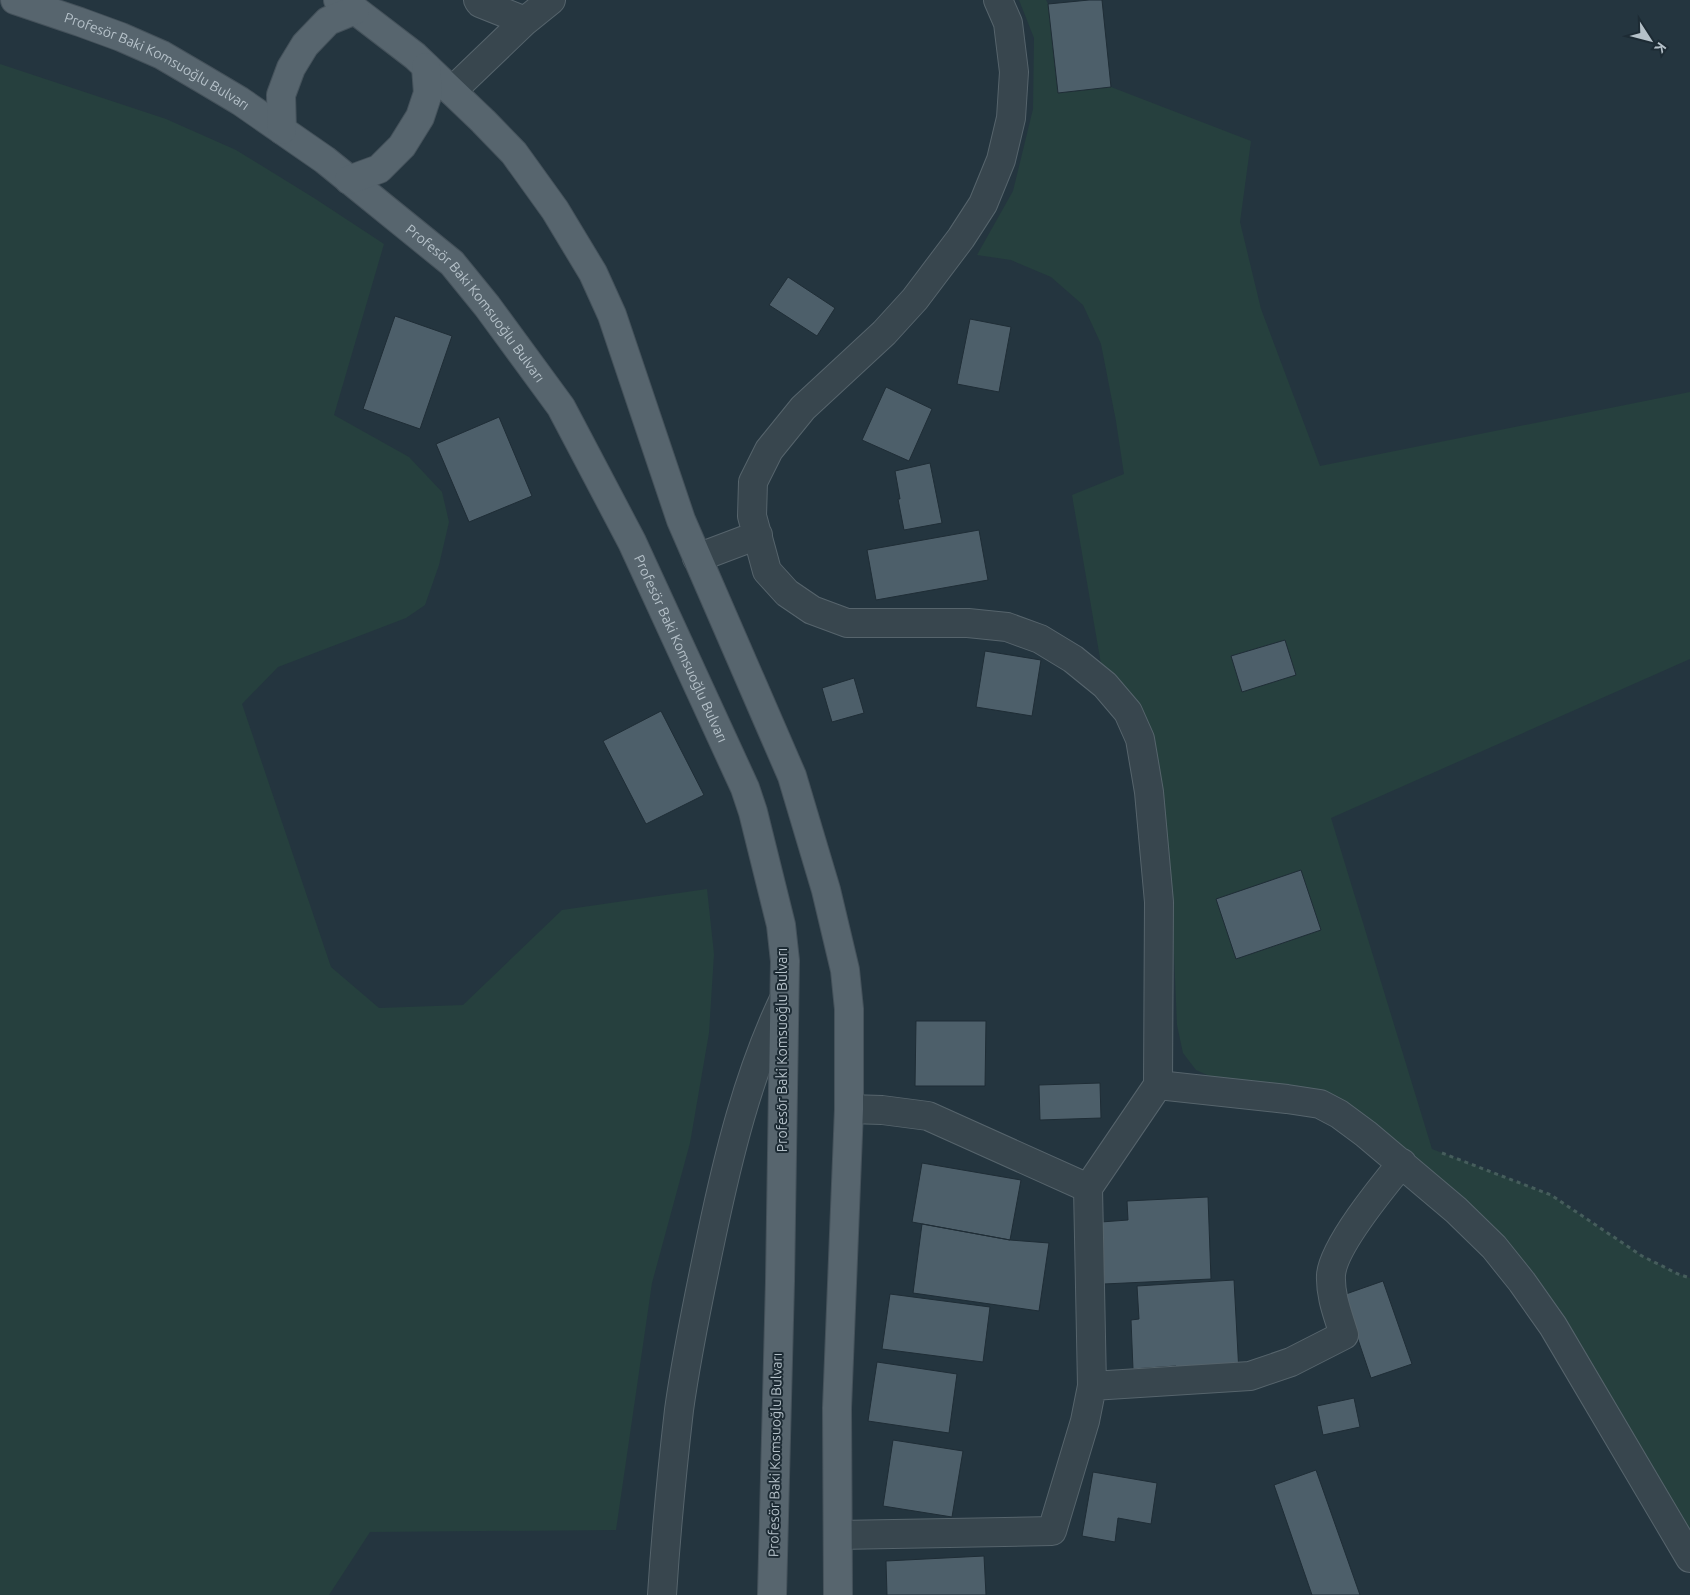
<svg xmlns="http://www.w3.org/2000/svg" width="1690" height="1595" font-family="Ubuntu,sans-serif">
  <rect width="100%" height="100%" fill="#24353f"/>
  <path fill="#26403e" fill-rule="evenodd" d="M1019 0H1046L1048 4 1058 93 1111 87 1251 141 1240 222 1261 309 1320 466 1690 392V659L1331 818 1432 1149 1551 1195 1642 1256 1678 1274 1690 1278V1530L1558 1321 1360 1115 1214 1078 1196 1070 1183 1053 1177 1025 1171 883 1134 700 1125 687 1101 664 1072 495 1124 474 1116 421 1101 344 1083 305 1051 277 1011 260 977 255 1013 191 1033 109 1034 38ZM1285 640 1296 675 1231 656Z
    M0 64 166 119 236 150 314 198 384 244 334 415 409 457 442 492 449 522 439 565 425 605 406 618 278 667 242 704 331 967 379 1008 463 1005 562 910 707 889 714 954 709 1033 690 1143 652 1283 616 1530 370 1532 329 1595H0Z"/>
  <path fill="#4d5f6a" stroke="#1f2d36" d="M1089 0H1102L1111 87 1058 93 1048 4Z
    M788 277 835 308 817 336 769 305Z
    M395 316 452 336 420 429 363 409Z
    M970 319 1011 327 999 392 957 384Z
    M886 387 932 409 909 461 862 440Z
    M499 417 532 496 469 522 436 444Z
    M930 463 942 523 904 530 898 499H900L895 471Z
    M979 530 988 580 876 600 867 550Z
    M1285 640 1296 675 1242 692 1231 656Z
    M985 651 1041 660 1032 716 976 707Z
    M854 678 864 713 832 722 822 688Z
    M661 711 704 795 646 824 603 741Z
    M1301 870 1321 930 1236 959 1216 899Z
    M916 1021H986L985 1086H915Z
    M1100 1083 1101 1118 1040 1120 1039 1085Z
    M922 1163 1021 1180 1010 1240 912 1222Z
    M1208 1197 1211 1279 1104 1284 1101 1222 1128 1220 1127 1201Z
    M922 1224 1010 1240 1049 1243 1039 1311 913 1293Z
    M1234 1280 1239 1373 1177 1377 1176 1366 1133 1369 1131 1320 1139 1319 1137 1286Z
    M1383 1281 1412 1364 1371 1378 1343 1295Z
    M890 1294 990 1307 983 1362 882 1349Z
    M877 1362 957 1374 949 1433 868 1421Z
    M1354 1398 1360 1427 1323 1435 1317 1406Z
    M893 1440 963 1451 952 1517 883 1506Z
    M1316 1470 1360 1595H1312L1274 1485Z
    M1093 1472 1157 1483 1151 1524 1118 1518 1115 1542 1082 1536Z
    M984 1556 986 1595H887L886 1561Z"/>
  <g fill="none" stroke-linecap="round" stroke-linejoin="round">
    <g stroke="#56646c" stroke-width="30">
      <path id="minor" d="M478 0 480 3 525 21
        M998 0 1008 23 1014 72 1011 118 1001 160 983 204 961 238 915 299 884 333 803 408 769 450 753 482 752 516 767 571 787 593 812 610 847 623H968L1007 627 1040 639 1073 659 1105 685 1128 712 1140 739 1149 792 1159 902 1158 1085 1287 1099 1320 1104 1339 1114 1366 1134 1456 1210 1494 1247 1522 1282 1553 1326 1690 1558
        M452 91 525 21 551 0
        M697 558 758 535
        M849 1109 882 1110 928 1116 1088 1188 1158 1085
        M1092 1386 1250 1376 1291 1362 1344 1335C1338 1315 1330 1296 1331 1275 1333 1247 1383 1186 1402 1163
        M838 1535 1052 1531 1085 1421 1092 1386 1088 1188
        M662 1595C666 1533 672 1471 679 1410 687 1352 699 1295 711 1238 728 1157 748 1074 784 999"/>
    </g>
    <g stroke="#45525b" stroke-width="30">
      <g id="major">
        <path id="s1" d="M15 0 80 22 121 37 162 55 203 79 240 101 325 160 452 263 487 306 561 407 632 542 745 788 753 812 781 925 785 961 780 1281 772 1595"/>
        <path d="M338 0 355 10 415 56 483 121 514 153 555 210 593 273 612 315 681 520 792 776 826 890 845 970 849 1009V1109L837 1408 838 1595"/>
        <path d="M282 130 281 95 291 68 305 45 328 21 355 10"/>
        <path d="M349 180 379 169 402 146 420 117 428 93 426 67"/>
      </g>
    </g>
    <path stroke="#465d5c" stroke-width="3" stroke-dasharray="4 4" stroke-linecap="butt" d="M1442 1153 1551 1195 1642 1256 1678 1274 1690 1278"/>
    <use href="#minor" stroke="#38464e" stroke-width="28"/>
    <use href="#major" stroke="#57656e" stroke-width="28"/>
  </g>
  <g text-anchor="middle" stroke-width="4" stroke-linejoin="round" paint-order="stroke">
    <g font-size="14" fill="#b5c1c9" stroke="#1d2b34">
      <text dy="5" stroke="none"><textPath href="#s1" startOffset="155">Profesör Baki Komsuoğlu Bulvarı</textPath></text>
      <text dy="5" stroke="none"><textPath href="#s1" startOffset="560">Profesör Baki Komsuoğlu Bulvarı</textPath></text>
      <text dy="5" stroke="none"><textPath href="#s1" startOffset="965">Profesör Baki Komsuoğlu Bulvarı</textPath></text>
      <text transform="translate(782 1050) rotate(-90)" y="5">Profesör Baki Komsuoğlu Bulvarı</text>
      <text transform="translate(775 1455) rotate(-89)" y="5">Profesör Baki Komsuoğlu Bulvarı</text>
    </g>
  </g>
  <g transform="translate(1650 40) rotate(126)" stroke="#1d2b34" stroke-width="4" paint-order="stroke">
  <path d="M0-4L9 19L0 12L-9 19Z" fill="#b5c1c9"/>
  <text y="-8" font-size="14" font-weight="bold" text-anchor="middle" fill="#b5c1c9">K</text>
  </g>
</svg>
